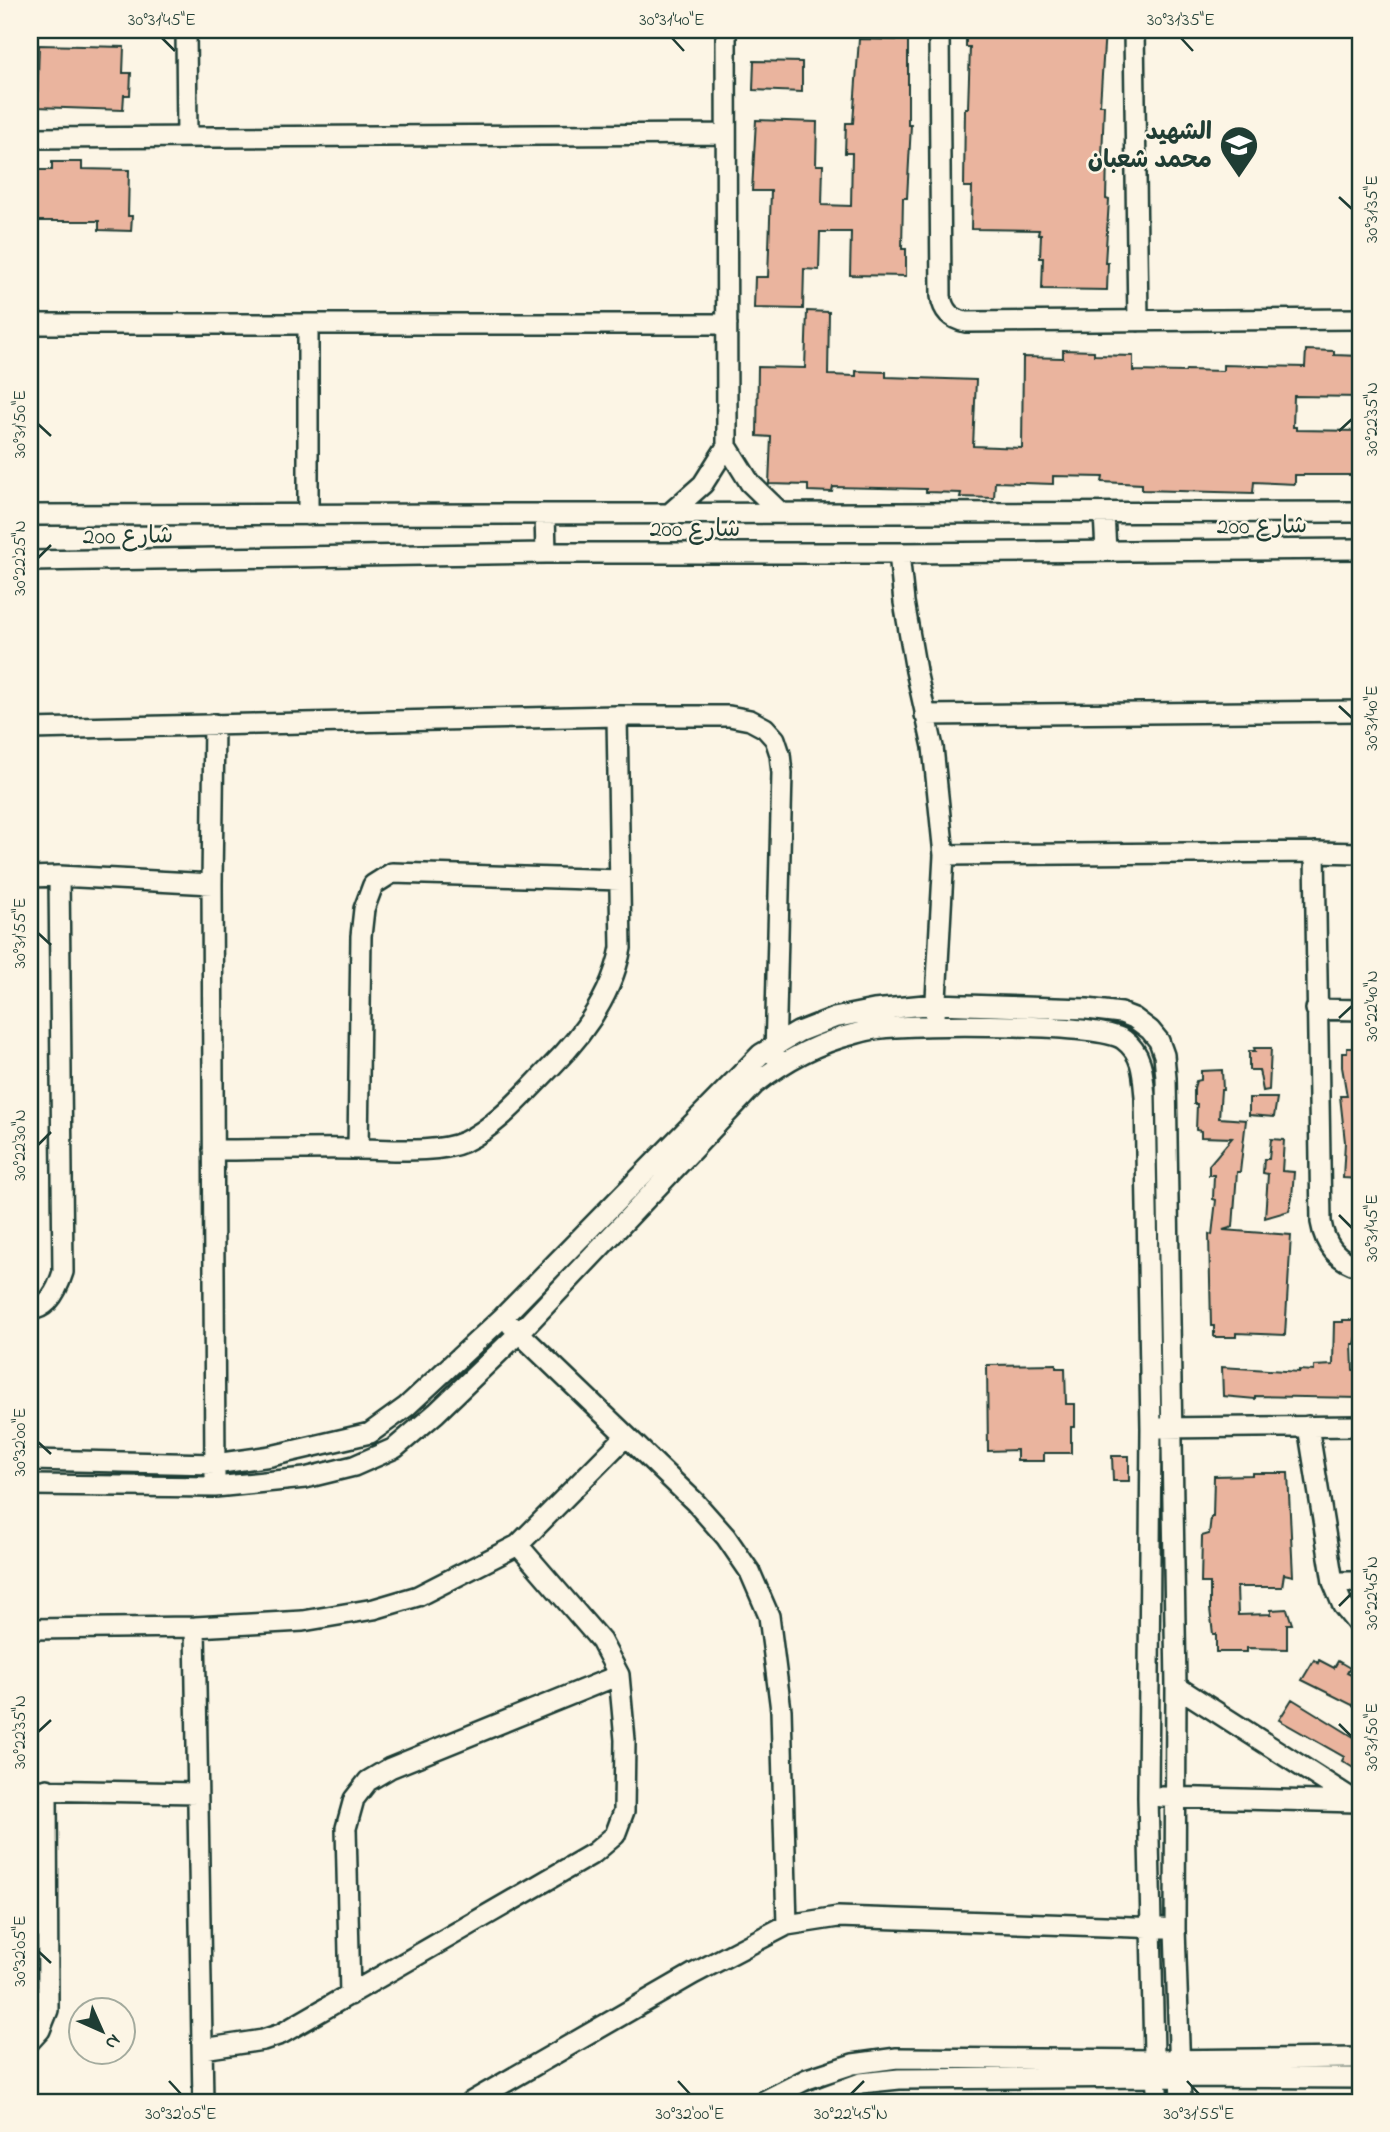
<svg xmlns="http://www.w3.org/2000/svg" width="1390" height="2132" font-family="'Indie Flower','Playpen Sans Arabic',sans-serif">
  <rect width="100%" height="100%" fill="#fcf5e5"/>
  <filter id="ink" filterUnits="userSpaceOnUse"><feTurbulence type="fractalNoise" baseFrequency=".0143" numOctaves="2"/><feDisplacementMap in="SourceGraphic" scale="14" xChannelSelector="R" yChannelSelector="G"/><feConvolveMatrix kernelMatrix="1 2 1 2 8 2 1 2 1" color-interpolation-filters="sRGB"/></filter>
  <g filter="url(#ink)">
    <path fill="#eab49e" stroke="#1f3d34" stroke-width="2" d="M966 30H1105L1100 105H1104L1102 158H1107L1106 199 1109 200 1105 263H1108L1107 290 1042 289 1043 258H1040L1041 234H1038L1039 230 971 229 972 187H964L965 108H968L970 47H966Z
      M859 39 908 40V125H911L907 198H903L902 249H906V276L850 275 851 232H820L819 270 804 269 803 309 754 308 755 277H768L771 191H752L756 120 817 122 816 165H823L822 205 851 206 852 153H845L846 123H853Z
      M39 45 124 47 123 73H131L130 95H124L123 110 37 107Z
      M754 61 802 62V92L753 90Z
      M52 162H82V169L129 170 128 216H132L131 231 99 230V221H30V170H52Z
      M807 311 829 312 828 375 856 376V371L886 372V377L976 380 973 446 1022 448 1023 357 1063 358V350L1094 351V355L1133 356V371L1185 372 1186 370 1223 371V365L1305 367 1306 350 1334 351V355L1360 356V397L1294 396 1293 427H1296V430L1360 431V475H1295V484L1254 482 1253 493 1142 490V484L1102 482 1103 477 1053 476V484L995 482 994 498 960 497 961 493 926 492V489L833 487 832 492 808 491V485L769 484 771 437 757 436 758 367 805 368Z
      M1254 1048H1271L1269 1090 1263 1091 1259 1070H1249V1051H1255Z
      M1347 1048H1360V1179L1343 1178 1345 1142 1340 1096H1347L1342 1067V1053H1347Z
      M1222 1070 1223 1090H1221L1219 1118 1246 1120 1240 1172H1237L1233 1227 1223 1230 1291 1235 1285 1335 1236 1333V1337H1214V1326H1211L1209 1234 1212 1235 1216 1200 1213 1199 1214 1175H1209V1165L1232 1138 1201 1137V1131L1196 1130 1197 1104H1194V1088L1196 1081 1201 1080V1071Z
      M1249 1098H1277L1274 1117 1249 1115Z
      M1271 1139 1284 1140 1282 1171 1294 1172 1292 1197 1289 1211 1265 1218 1268 1174 1263 1173 1264 1159H1269Z
      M1343 1320H1358L1357 1336 1355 1344H1352L1353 1370 1360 1371V1398L1255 1396V1399L1223 1396 1222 1367 1299 1372V1370L1314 1371V1366L1333 1365 1334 1322H1343Z
      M1056 1364V1368H1065L1066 1404H1075V1427H1071V1453H1044V1461H1017V1450L988 1451 987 1365Z
      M1112 1456H1129V1481H1113Z
      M1252 1473H1288L1293 1576 1284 1574 1282 1587H1237L1238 1615 1271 1614V1610L1287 1609 1292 1624H1287V1649L1247 1648V1652H1216V1634H1213L1210 1609V1583H1201L1202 1536 1209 1534 1211 1517H1213L1214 1476 1252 1475Z
      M1314 1660 1318 1663 1319 1660 1334 1668 1338 1661 1350 1668 1347 1673 1360 1679V1709L1302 1680Z
      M1292 1699 1357 1739 1360 1735V1772L1342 1761 1344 1757 1279 1720Z"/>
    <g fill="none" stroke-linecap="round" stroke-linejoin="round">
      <g stroke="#1f3d34" stroke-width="24">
        <path id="minor" d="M186 30 187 137
          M726 30 727 446 750 483 781 513
          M939 30 941 296C943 311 951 319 966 322L1360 319
          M1134 30 1138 321
          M30 138 726 134
          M30 324H727
          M1104 513 1106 551
          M545 514 546 553
          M669 514 703 484 727 446
          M30 515 1360 512
          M308 515V324
          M899 553 904 602 916 671 933 747 944 855 935 1017
          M30 561 546 553H899L1360 549
          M925 715 1360 711
          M214 724 212 884 215 1476
          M30 729 617 716H729L750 720 765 728 775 739 780 754 782 773 775 1056
          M1315 852 1321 1222C1325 1246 1337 1260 1360 1267
          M944 855 1315 852 1360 853
          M30 877 59 876 212 884
          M1316 1009 1360 1010
          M358 1149 361 936 364 909 373 885 392 873 620 880
          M213 1150C261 1150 309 1148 358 1149 387 1149 437 1154 464 1142 499 1125 525 1093 552 1066 585 1033 612 994 621 948L617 716
          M30 1310C49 1309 58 1288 63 1272L59 876
          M511 1325 695 1502 726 1537 750 1572 769 1616 781 1710 787 1925
          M1308 1426 1333 1582 1343 1606 1360 1627
          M1159 1428 1360 1426
          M30 1460 215 1464 271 1456 370 1433 406 1407 503 1317 761 1054 798 1032 834 1018 874 1010 935 1004 1087 1009 1121 1013 1134 1018 1150 1030 1159 1041 1164 1055 1166 1078 1176 1686 1175 1929 1181 2102
          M30 1485 215 1487 305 1478 354 1466 395 1448 436 1413 519 1333 755 1084C784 1061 817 1043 854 1034 867 1030 883 1027 896 1027 933 1025 1101 1022 1124 1040 1143 1054 1143 1075 1145 1097L1151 1428 1148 1797 1154 2054 1158 2102
          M1333 1582H1360
          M195 1627 203 2102
          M30 1629 195 1627 303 1621 374 1609 418 1596 518 1545 625 1437
          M1176 1686 1360 1804
          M30 1790 197 1793
          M1162 1797 1356 1802
          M350 1995 346 1828 354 1799 368 1781 390 1768 619 1675
          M30 2041 40 2030 48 2010 47 1789
          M203 2049 263 2040 281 2034 594 1853 615 1835 624 1811 625 1740 619 1675 601 1641 518 1545
          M471 2102 693 1974 787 1925 838 1917 1163 1928
          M762 2102 807 2079 853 2064 897 2058 1155 2060 1360 2058
          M809 2102 861 2083 899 2079 1155 2077 1360 2078"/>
      </g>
      <use href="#minor" stroke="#fcf5e5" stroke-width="19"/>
    </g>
  </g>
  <path fill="none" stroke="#1f3d34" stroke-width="2.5" d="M162 38 175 51M672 38 684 51M1181 38 1193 51M1339 197 1352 209M38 424 51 436M1339 431 1352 419M38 558 51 545M1339 706 1352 718M38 933 51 945M1339 1018 1352 1006M38 1145 51 1132M1339 1215 1352 1228M38 1442 51 1454M1339 1606 1352 1593M1339 1724 1352 1737M38 1732 51 1720M38 1951 51 1963M169 2081 181 2094M678 2081 690 2094M1187 2081 1199 2094M851 2094 864 2081"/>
  <defs>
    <g id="school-pin" transform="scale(2.0125)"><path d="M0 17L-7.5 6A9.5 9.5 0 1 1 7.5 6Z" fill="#1f3d34" stroke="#fcf5e5"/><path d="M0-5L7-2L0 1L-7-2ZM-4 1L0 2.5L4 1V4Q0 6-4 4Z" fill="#fff"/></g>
  </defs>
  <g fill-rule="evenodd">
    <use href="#school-pin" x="1239" y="145"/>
  </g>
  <g text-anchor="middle" stroke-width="5" stroke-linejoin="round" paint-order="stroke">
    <g font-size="24" font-weight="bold" fill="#1f3d34" stroke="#fcf5e5" text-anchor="end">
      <text x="1212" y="139">الشهيد<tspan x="1212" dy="28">محمد شعبان</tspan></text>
    </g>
    <g font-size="24" fill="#1f3d34" stroke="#fcf5e5">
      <text transform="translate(1262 525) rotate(-1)" y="8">شارع 200</text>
      <text x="695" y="536">شارع 200</text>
      <text transform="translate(128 535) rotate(-1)" y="8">شارع 200</text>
    </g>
  </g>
  <rect width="1390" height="2132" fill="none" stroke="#fcf5e5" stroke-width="77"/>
  <g transform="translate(102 2031) rotate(135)"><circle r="33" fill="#fcf5e5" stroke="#a4ab9e" stroke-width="2"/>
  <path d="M0-5L12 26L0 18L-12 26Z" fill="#1f3d34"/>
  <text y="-10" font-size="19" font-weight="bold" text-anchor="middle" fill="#1f3d34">N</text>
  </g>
  <rect x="38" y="38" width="1314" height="2056" fill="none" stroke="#1f3d34" stroke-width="2.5"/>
  <g font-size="18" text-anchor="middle" fill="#1f3d34">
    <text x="162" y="25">30°31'45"E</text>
    <text x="672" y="25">30°31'40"E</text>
    <text x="1181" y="25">30°31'35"E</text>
    <text transform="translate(1371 209) rotate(-90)" y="6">30°31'35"E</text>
    <text transform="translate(1371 419) rotate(-90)" y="6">30°22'35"N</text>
    <text transform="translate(19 424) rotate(-90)" y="6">30°31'50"E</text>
    <text transform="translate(19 558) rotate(-90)" y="6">30°22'25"N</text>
    <text transform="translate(1371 718) rotate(-90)" y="6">30°31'40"E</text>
    <text transform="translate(19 933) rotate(-90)" y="6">30°31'55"E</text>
    <text transform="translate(1371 1006) rotate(-90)" y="6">30°22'40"N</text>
    <text transform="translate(19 1145) rotate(-90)" y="6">30°22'30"N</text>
    <text transform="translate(1371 1228) rotate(-90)" y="6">30°31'45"E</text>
    <text transform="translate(19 1442) rotate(-90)" y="6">30°32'00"E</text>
    <text transform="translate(1371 1593) rotate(-90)" y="6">30°22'45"N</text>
    <text transform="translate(19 1732) rotate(-90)" y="6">30°22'35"N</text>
    <text transform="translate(1371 1737) rotate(-90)" y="6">30°31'50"E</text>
    <text transform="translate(19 1951) rotate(-90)" y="6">30°32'05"E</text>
    <text x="181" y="2119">30°32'05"E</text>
    <text x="690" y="2119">30°32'00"E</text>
    <text x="851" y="2119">30°22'45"N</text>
    <text x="1199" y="2119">30°31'55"E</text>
  </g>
</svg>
